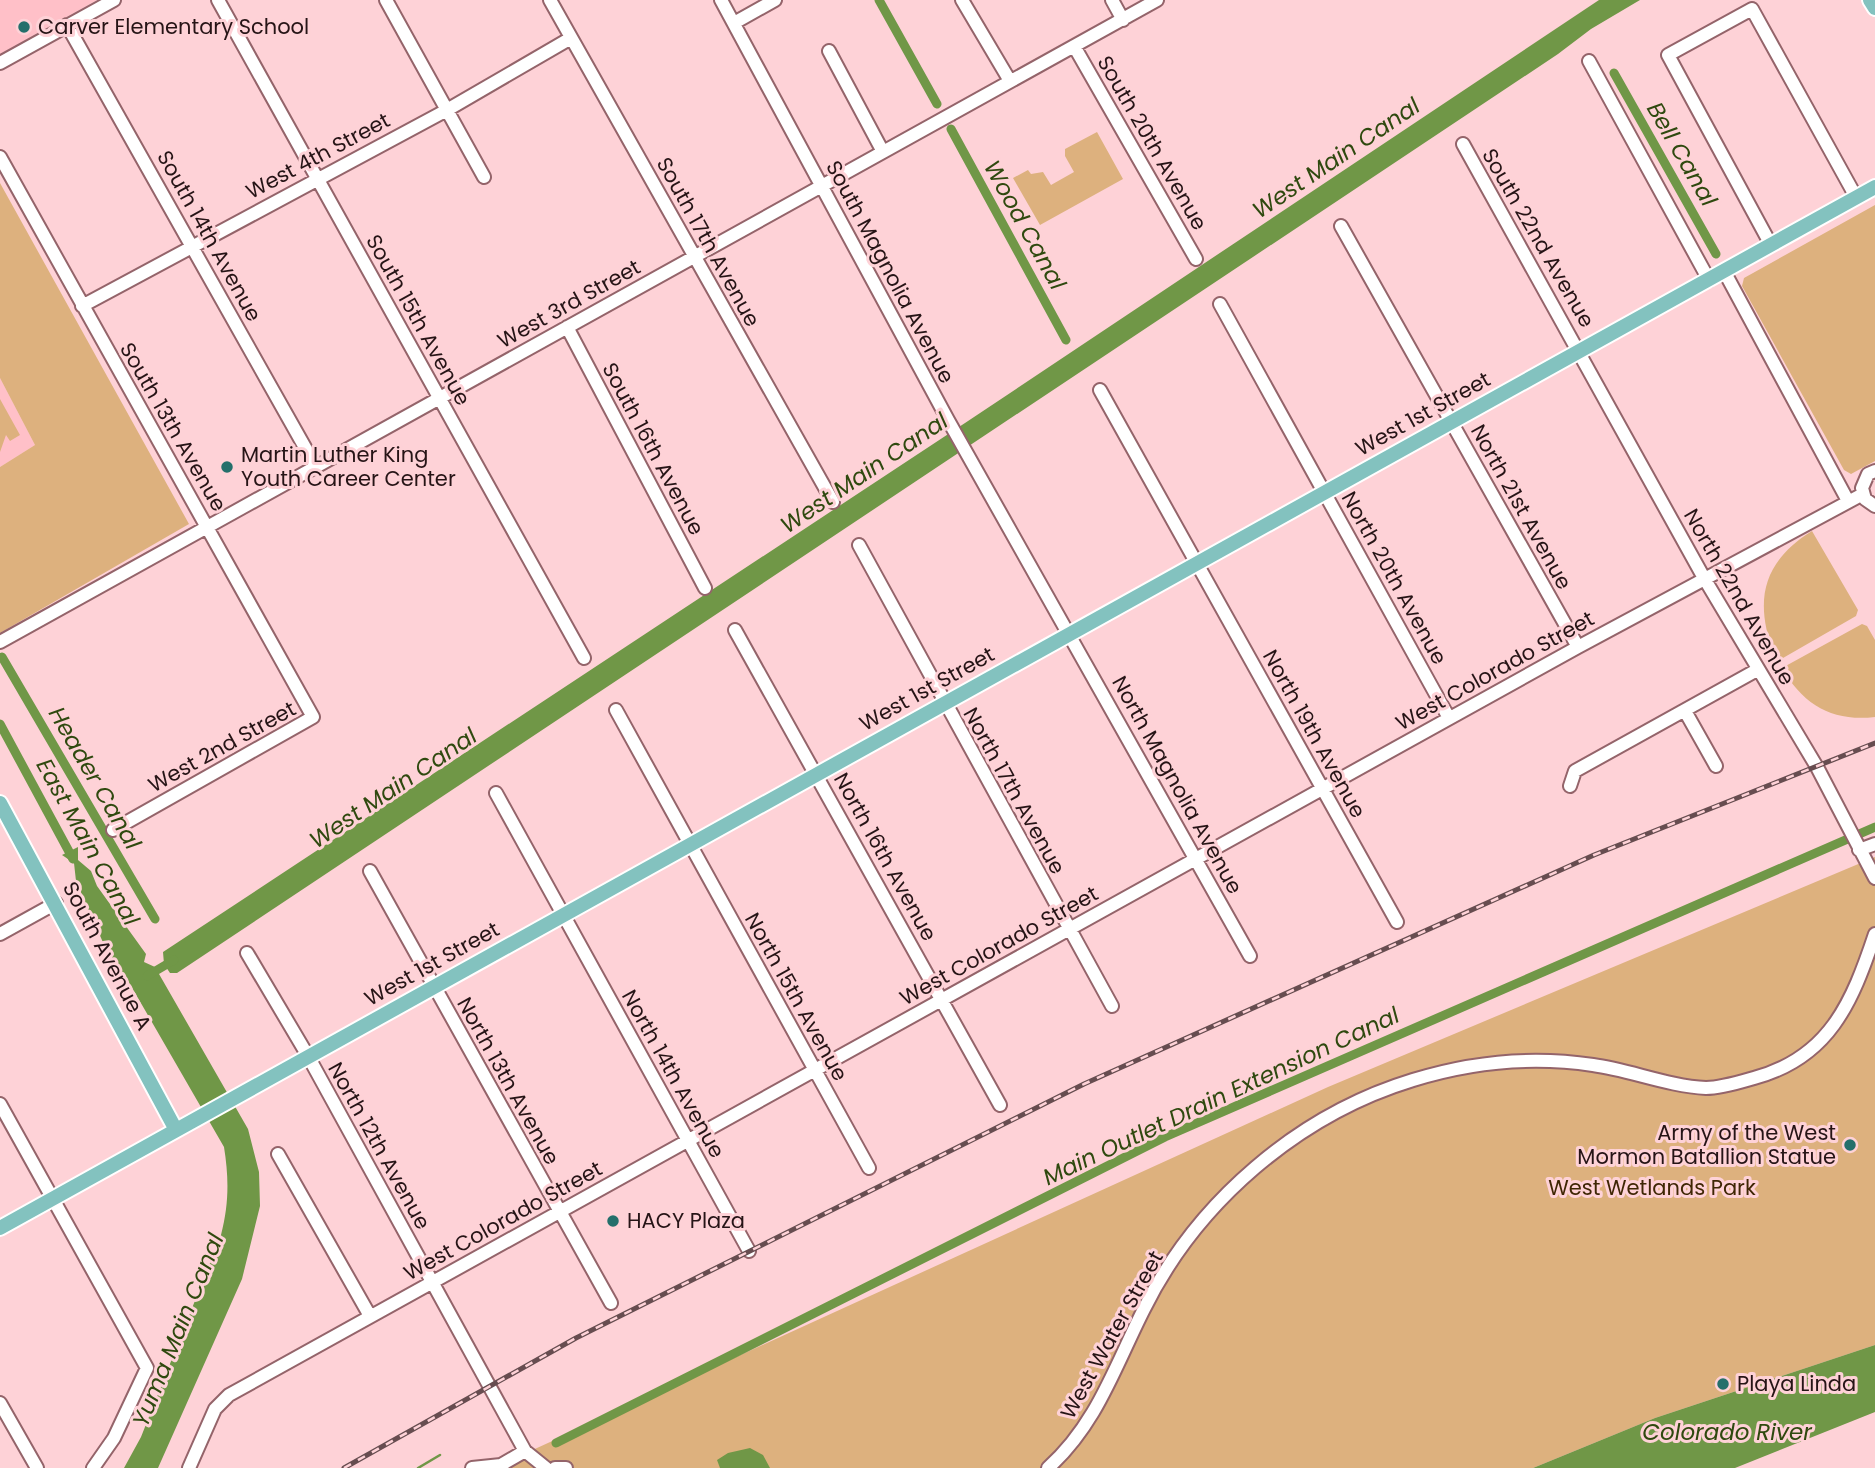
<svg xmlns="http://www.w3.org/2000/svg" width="1875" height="1468" font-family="Poppins,sans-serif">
  <rect width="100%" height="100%" fill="#fed2d7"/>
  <path fill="#ffc0c8" d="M0 0H97L0 54Z
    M0 378 35 445 0 467Z"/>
  <path fill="#ddb17e" d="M1097 132 1123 179 1040 225 1013 178 1028 170 1031 174 1043 172 1051 185 1074 172 1065 156V149Z
    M0 183 189 524 0 633V467L35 445 0 378Z
    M1875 205V461L1851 474 1844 470 1742 286 1744 278Z
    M0 399 20 435 10 441 6 435 0 452Z
    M1812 531 1858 610 1856 616 1783 658 1774 654C1754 601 1762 562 1812 531Z
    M1862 624 1867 626 1875 640V717C1833 722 1803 705 1782 668Z
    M1875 857V1345L1655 1418 1533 1468H493L1328 1087Z"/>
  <path fill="#709747" d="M1599 0H1640L1591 29 1558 54 177 973H170L164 964 163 952 965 423Z
    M78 847V860L91 871 97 886 146 954 144 962 155 967 248 1129 259 1172 260 1206 242 1279 158 1468H124L141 1437 221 1235C229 1204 229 1178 224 1147L123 972H116L76 881 74 863 62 855Z
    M1875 1345V1412L1735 1468H1533L1655 1418Z
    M750 1448 763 1455 770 1468H720L717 1460 728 1453Z"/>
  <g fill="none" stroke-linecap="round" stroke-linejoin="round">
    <path stroke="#709747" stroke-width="2.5" d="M418 1468 440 1455"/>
    <path stroke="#709747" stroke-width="9" d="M879 0 937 104
      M1614 73 1716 254
      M951 129 1066 340
      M2 657 155 919
      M0 724 73 859
      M147 976 174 960
      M556 1443 1165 1137 1875 827"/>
    <g stroke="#94646a" stroke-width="16">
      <path id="minor" d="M218 0 584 658
        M386 0 484 177
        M550 0 833 502
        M721 0 948 420 1250 956
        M962 0 1010 81
        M1112 0 1123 20
        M734 23 775 0
        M67 25 316 467
        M1074 46 1196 259
        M829 51 883 152
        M1589 61 1709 280
        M0 63 114 0
        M1463 144 1704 578 1817 767 1875 878
        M0 157 313 717 113 830
        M1341 226 1578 647
        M1771 245 1668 55 1752 9 1856 197
        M1724 271 1848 501
        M1220 304 1449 718
        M82 306 447 110 571 38
        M567 327 705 588
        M1100 390 1397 922
        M1875 471 1868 474 1862 488 1865 499 1875 506
        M859 545 1112 1006
        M735 630 1000 1105
        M0 642 1157 0
        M616 710 869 1168
        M1685 711 1716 766
        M1570 786 1575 771 1757 670
        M496 793 749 1251
        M1859 850 1875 844
        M370 871 611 1303
        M0 934 56 903
        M247 953 308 1056 525 1451 546 1468
        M0 1104 147 1368 114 1438 93 1468
        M278 1154 370 1316
        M0 1403 37 1468
        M189 1468 215 1409 229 1395 1578 647 1863 494
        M472 1468 501 1465 525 1451
        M555 1468H566
        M1048 1468C1097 1424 1115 1366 1144 1309 1197 1202 1298 1115 1413 1080 1471 1062 1532 1056 1593 1065 1630 1070 1668 1086 1706 1088 1721 1088 1740 1082 1754 1078 1829 1058 1852 1003 1875 934"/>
    </g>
    <g stroke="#fff" stroke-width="18">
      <path id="major" d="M1870 0 1875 8
        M0 803 176 1130
        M0 1228 1875 187"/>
    </g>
    <use href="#minor" stroke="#fff" stroke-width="12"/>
    <use href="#major" stroke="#83c2bf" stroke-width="14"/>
    <g stroke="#674d50" stroke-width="5">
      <path id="rail" d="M344 1468 576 1338 1084 1084 1594 855 1875 743"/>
    </g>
    <use href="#rail" stroke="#fed2d7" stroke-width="2.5" stroke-dasharray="8" stroke-linecap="butt"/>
  </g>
  <g fill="#246f6b" stroke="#fed2d7" stroke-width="2.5">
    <circle cx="24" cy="27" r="7"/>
    <circle cx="227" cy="467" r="7"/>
    <circle cx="1850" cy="1145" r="7"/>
    <circle cx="613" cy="1221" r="7"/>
    <circle cx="1723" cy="1384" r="7"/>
  </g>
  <g text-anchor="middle" stroke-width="6" stroke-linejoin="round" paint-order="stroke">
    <g font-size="21" fill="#261416" stroke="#fed2d7" text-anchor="start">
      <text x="38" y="34">Carver Elementary School</text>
      <text x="241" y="462">Martin Luther King<tspan x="241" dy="24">Youth Career Center</tspan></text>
      <text x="1836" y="1140" text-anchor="end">Army of the West<tspan x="1836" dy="24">Mormon Batallion Statue</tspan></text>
      <text x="627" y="1228">HACY Plaza</text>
      <text x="1737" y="1391">Playa Linda</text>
    </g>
    <g font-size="21" fill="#261416" stroke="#fed2d7">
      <text transform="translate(1152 143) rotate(60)" y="7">South 20th Avenue</text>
      <text transform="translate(318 156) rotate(-28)" y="7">West 4th Street</text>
      <text transform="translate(209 236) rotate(61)" y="7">South 14th Avenue</text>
      <text transform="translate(1538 238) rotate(60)" y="7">South 22nd Avenue</text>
      <text transform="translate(708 242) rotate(61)" y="7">South 17th Avenue</text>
      <text transform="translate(890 272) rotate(62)" y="7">South Magnolia Avenue</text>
      <text transform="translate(569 304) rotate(-29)" y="7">West 3rd Street</text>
      <text transform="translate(418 320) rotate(61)" y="7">South 15th Avenue</text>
      <text transform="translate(1423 414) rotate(-29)" y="7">West 1st Street</text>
      <text transform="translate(173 427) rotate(60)" y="7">South 13th Avenue</text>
      <text transform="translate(653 449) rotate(62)" y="7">South 16th Avenue</text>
      <text transform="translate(1521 507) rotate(61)" y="7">North 21st Avenue</text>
      <text transform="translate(1394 578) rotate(61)" y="7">North 20th Avenue</text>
      <text transform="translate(1739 597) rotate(60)" y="7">North 22nd Avenue</text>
      <text transform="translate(1495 671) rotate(-29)" y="7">West Colorado Street</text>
      <text transform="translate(927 689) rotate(-29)" y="7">West 1st Street</text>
      <text transform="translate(1314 734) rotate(61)" y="7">North 19th Avenue</text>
      <text transform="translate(222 747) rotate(-29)" y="7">West 2nd Street</text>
      <text transform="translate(1177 785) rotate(61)" y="7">North Magnolia Avenue</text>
      <text transform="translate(1014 791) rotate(61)" y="7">North 17th Avenue</text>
      <text transform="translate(885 857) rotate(61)" y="7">North 16th Avenue</text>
      <text transform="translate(999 946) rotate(-29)" y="7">West Colorado Street</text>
      <text transform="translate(107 956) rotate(62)" y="7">South Avenue A</text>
      <text transform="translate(432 964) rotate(-29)" y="7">West 1st Street</text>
      <text transform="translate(796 997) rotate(61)" y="7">North 15th Avenue</text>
      <text transform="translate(673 1074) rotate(61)" y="7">North 14th Avenue</text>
      <text transform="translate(508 1081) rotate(61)" y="7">North 13th Avenue</text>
      <text transform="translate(379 1146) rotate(61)" y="7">North 12th Avenue</text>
      <text transform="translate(503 1221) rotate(-29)" y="7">West Colorado Street</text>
      <text transform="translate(1112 1335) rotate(-61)" y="7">West Water Street</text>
    </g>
    <g font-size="21" fill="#3f2604" stroke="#fed2d7">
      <text x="1652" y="1195">West Wetlands Park</text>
    </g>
    <g font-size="23" font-style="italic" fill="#2f490f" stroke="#fed2d7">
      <text transform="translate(1682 154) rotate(60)" y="8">Bell Canal</text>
      <text transform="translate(1336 158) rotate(-34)" y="8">West Main Canal</text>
      <text transform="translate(1025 225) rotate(61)" y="8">Wood Canal</text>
      <text transform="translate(864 473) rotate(-34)" y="8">West Main Canal</text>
      <text transform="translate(95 778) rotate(60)" y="8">Header Canal</text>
      <text transform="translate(393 788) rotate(-34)" y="8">West Main Canal</text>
      <text transform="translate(88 842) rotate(61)" y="8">East Main Canal</text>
      <text transform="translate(1221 1096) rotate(-25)" y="8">Main Outlet Drain Extension Canal</text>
      <text transform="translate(178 1330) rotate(-68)" y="8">Yuma Main Canal</text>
      <text x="1727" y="1440">Colorado River</text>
    </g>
  </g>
</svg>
